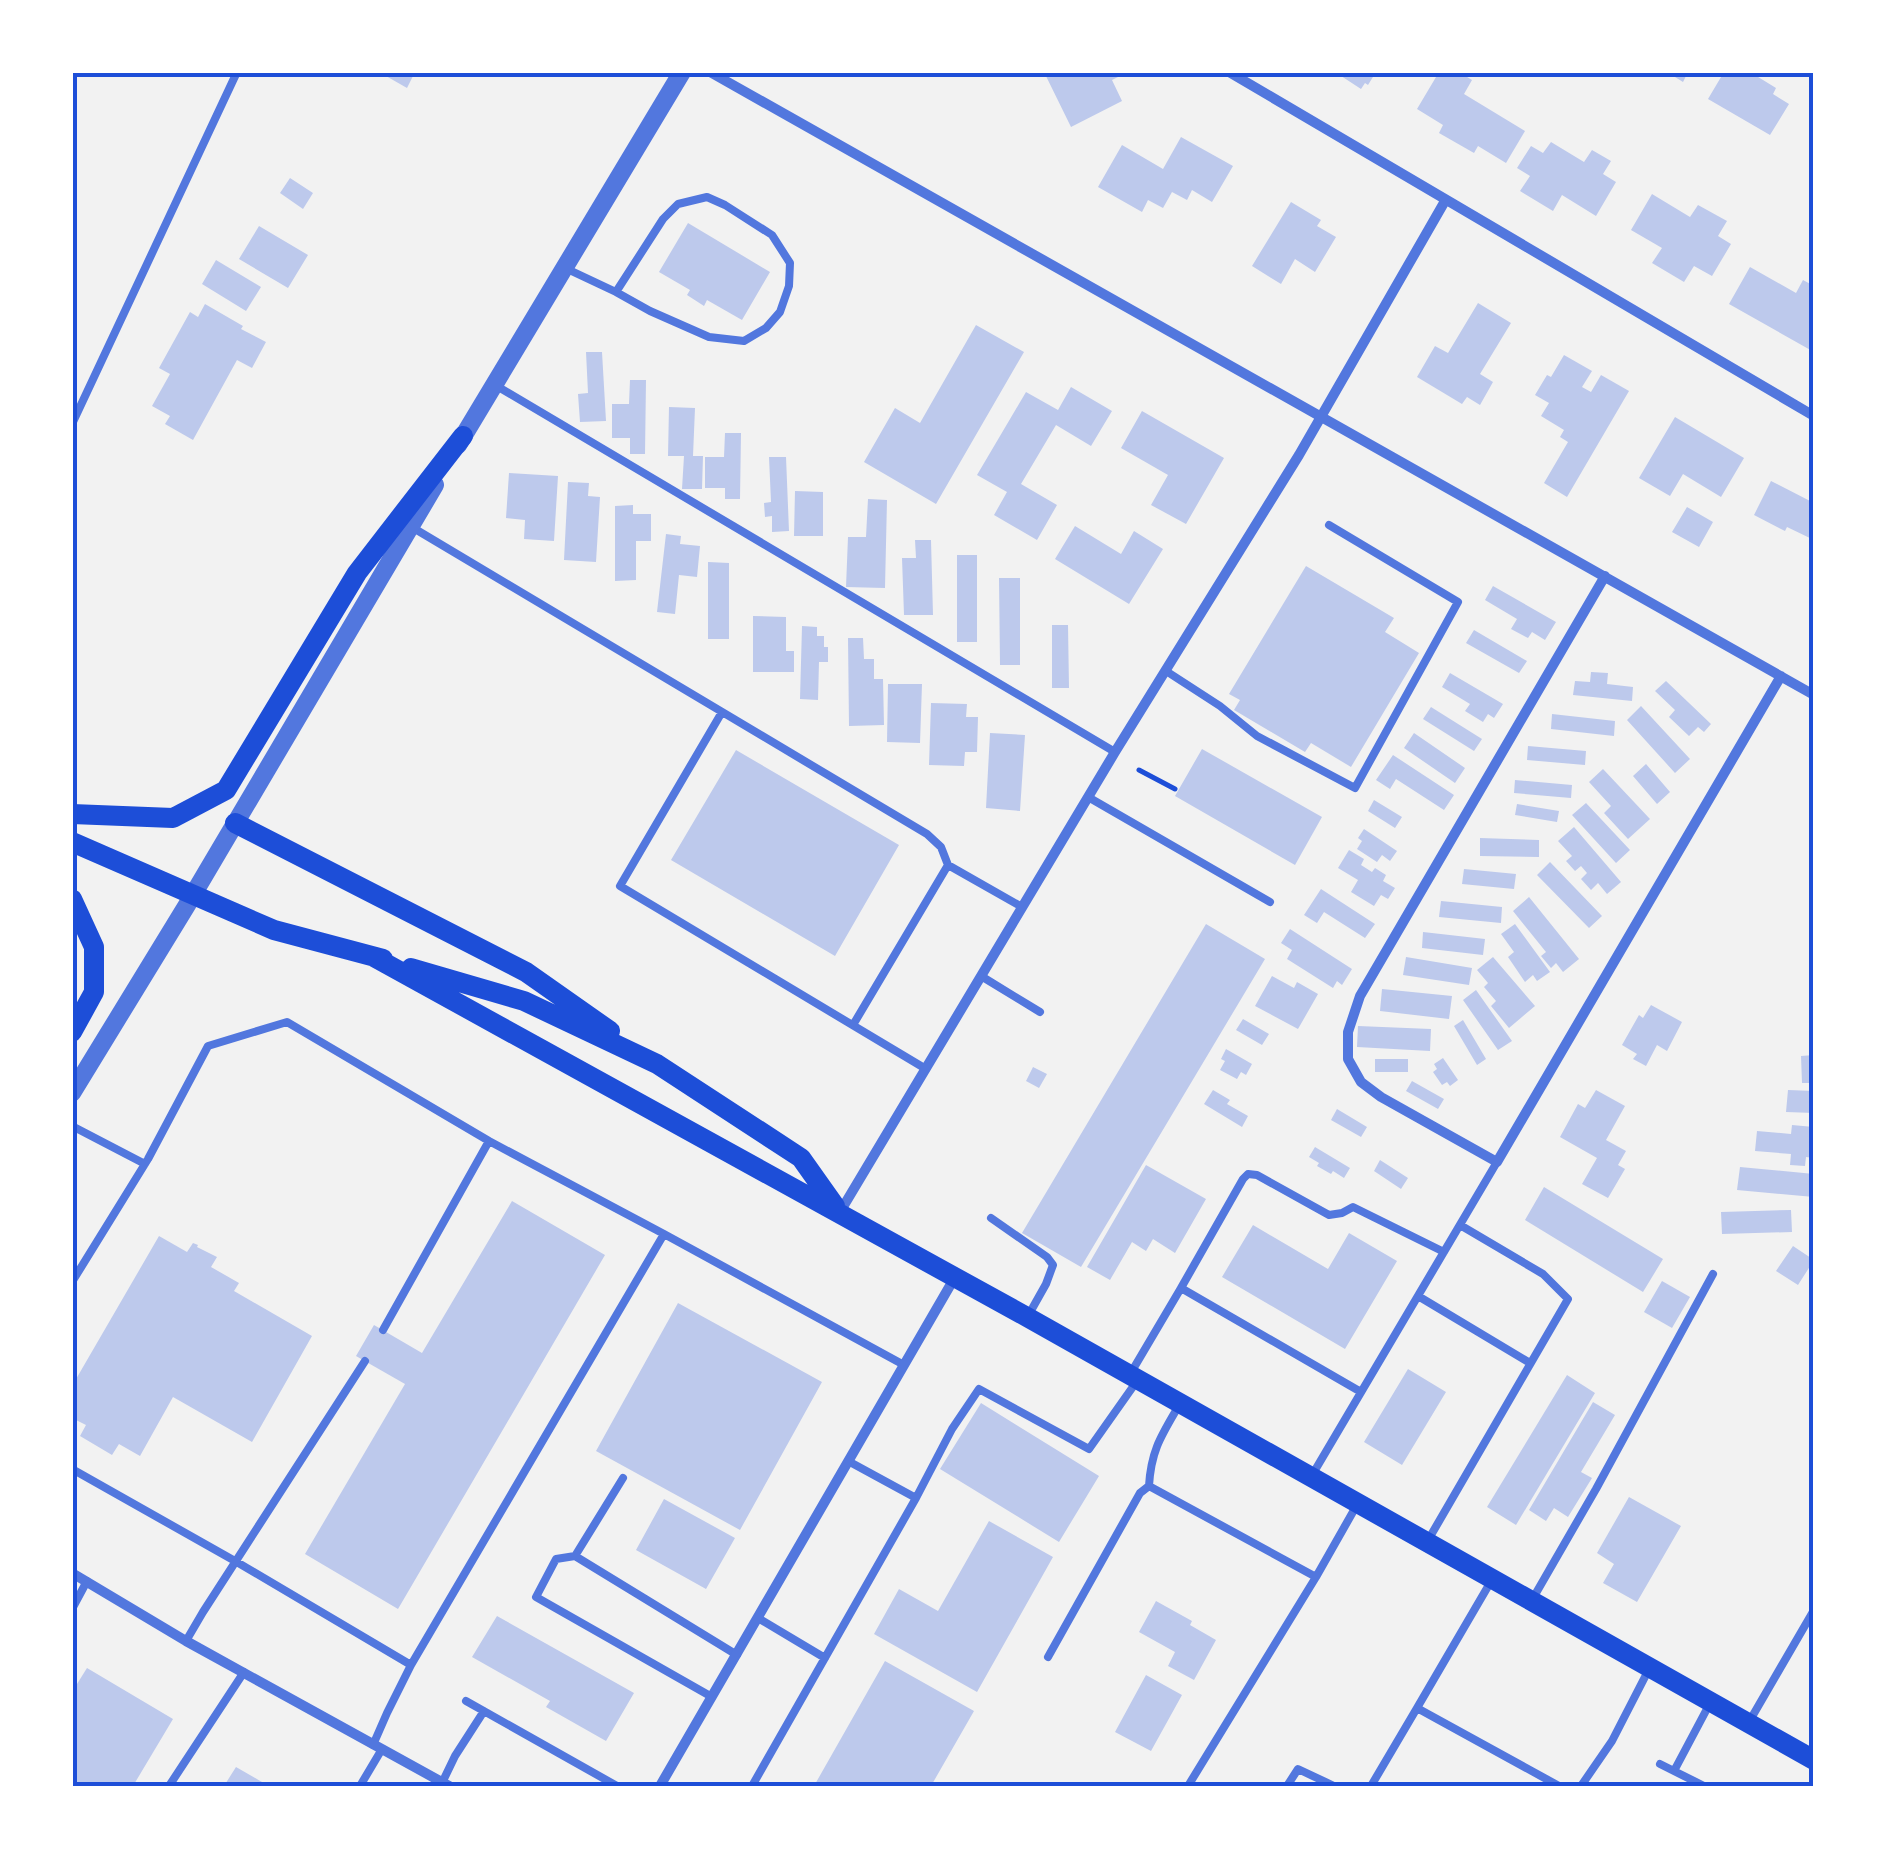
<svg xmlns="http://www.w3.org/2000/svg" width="1886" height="1859" font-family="'Public Sans',sans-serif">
  <rect width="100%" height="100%" fill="#f2f2f2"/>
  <path fill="#bdc9ec" d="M379 72H415L407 88Z
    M1044 72H1128L1112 80 1122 101 1071 127Z
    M1335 72H1376L1368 85 1365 83 1361 89Z
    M1439 72H1459L1472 80 1464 94 1525 131 1506 163 1478 146 1474 153 1439 133 1443 125 1417 109Z
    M1667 72H1688L1683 82Z
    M1724 72H1750L1776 88 1773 94 1789 104 1770 135 1708 99Z
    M1181 137 1233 166 1212 202 1192 190 1187 200 1172 192 1163 208 1148 200 1142 212 1098 187 1122 145 1163 169Z
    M1551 142 1584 162 1592 150 1611 161 1603 174 1616 182 1596 216 1562 195 1553 211 1520 191 1530 176 1517 168 1531 146 1543 153Z
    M290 178 313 193 303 209 280 193Z
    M1652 194 1690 217 1698 205 1727 221 1718 236 1731 244 1712 276 1694 266 1684 282 1652 263 1662 248 1631 230Z
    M1291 202 1321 220 1317 226 1336 237 1315 272 1295 259 1281 284 1252 266Z
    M688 223 770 272 742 320 707 300 704 306 687 295 690 290 659 272Z
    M259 226 308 255 288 288 239 259Z
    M216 260 261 287 246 311 202 284Z
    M1750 267 1796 293 1803 280 1814 286V352L1729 304Z
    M1478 303 1511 323 1480 374 1493 382 1480 405 1467 397 1462 404 1417 377 1435 346 1448 353Z
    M205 304 243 326 241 329 266 342 252 368 237 360 193 440 165 424 170 416 152 406 170 374 159 368 190 312 198 317Z
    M976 325 1024 352 936 504 864 462 895 408 920 423Z
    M586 352H602L606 421 580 422 578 394 588 393Z
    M1564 355 1592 371 1582 387 1591 392 1601 375 1629 391 1567 497 1544 483 1568 442 1560 437 1564 430 1541 416 1549 403 1535 395 1547 375 1551 377Z
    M630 380H646L645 454H630V438H612V404H629Z
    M1071 387 1112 411 1091 446 1056 425 1021 484 1057 505 1037 540 994 515 1007 492 977 475 1026 392 1058 410Z
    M669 407 695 408 693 456H703L702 489H682L684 456H668Z
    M1142 411 1224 458 1186 524 1151 505 1168 475 1121 448Z
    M1675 417 1744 458 1721 497 1683 474 1670 496 1639 478Z
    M725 433H741L740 499H725V488H705V457H724Z
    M769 457H786L789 531 772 532V516L765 517 764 503 771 502Z
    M509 473 558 476 554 541 524 539 525 520 506 518Z
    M1771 481 1814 503V540L1787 527 1785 531 1754 515Z
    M568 482 589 483 588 496 600 497 596 562 564 560Z
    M795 491 823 492V536H794Z
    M868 499 887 500 885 588 846 587 848 537H866Z
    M633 505V514H651V541H636V580L615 581V506Z
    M1687 507 1713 522 1699 547 1672 532Z
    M1075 526 1121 554 1134 531 1163 549 1129 604 1055 559Z
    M666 534 681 536 680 544 700 546 697 577 679 575 675 614 657 612Z
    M915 540H931L933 615H904L902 558H916Z
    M957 555H977V642H957Z
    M708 562 729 563V639H708Z
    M1306 566 1394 618 1385 632 1419 653 1351 767 1311 743 1305 752 1234 710 1240 700 1229 694Z
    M999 578H1020V665H1000Z
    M1493 586 1556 622 1545 640 1532 632 1528 638 1511 629 1517 619 1485 600Z
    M753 616 786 617V651H794V672H753Z
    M1052 625H1068L1069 688H1052Z
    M802 626 817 627V636H824V647H828V662H819L818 700 800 699Z
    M1474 630 1527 661 1519 673 1466 643Z
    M848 638H863L864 659H874V679H883L884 725 849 726Z
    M1591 672 1608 673 1607 684 1633 687 1632 701 1573 695 1575 681 1590 682Z
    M1450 673 1503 704 1494 718 1488 714 1483 722 1465 711 1470 704 1442 687Z
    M1666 681 1711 724 1704 732 1698 727 1689 736 1669 717 1675 710 1655 691Z
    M888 684H922L920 743 887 742Z
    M931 703 967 704 966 717H978L977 752H965L964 766 929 765Z
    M1641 706 1690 759 1675 773 1627 720Z
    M1431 707 1482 739 1474 751 1423 719Z
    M1552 714 1615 721 1614 736 1551 729Z
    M990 733 1025 735 1020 811 986 808Z
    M1414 733 1465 768 1455 783 1404 748Z
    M1528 746 1586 751 1585 765 1527 760Z
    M1202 749 1322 817 1295 865 1175 796Z
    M736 750 899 845 835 956 671 860Z
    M1393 755 1454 795 1444 810 1396 779 1390 789 1376 780Z
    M1646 764 1670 792 1657 804 1633 776Z
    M1603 769 1650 819 1628 839 1604 813 1611 806 1589 782Z
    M1515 780 1572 785 1571 798 1514 793Z
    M1374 800 1402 817 1395 828 1368 811Z
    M1586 803 1630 850 1616 863 1572 815Z
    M1517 804 1559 811 1557 822 1515 815Z
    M1574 827 1621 882 1607 894 1598 883 1591 890 1581 879 1587 873 1581 866 1575 871 1566 861 1572 856 1558 841Z
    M1364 829 1397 851 1390 861 1382 855 1377 862 1357 849 1362 841 1358 838Z
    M1480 838 1539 840V857L1480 856Z
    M1349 850 1364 859 1361 865 1372 872 1375 868 1386 875 1383 881 1395 888 1388 899 1381 895 1374 906 1351 892 1358 880 1338 868Z
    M1550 862 1602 916 1589 928 1537 875Z
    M1464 869 1516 874 1514 889 1462 884Z
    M1321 889 1375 924 1365 938 1324 912 1317 923 1304 915Z
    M1529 897 1579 959 1563 972 1556 963 1551 968 1541 956 1546 952 1513 911Z
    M1441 901 1502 907 1501 923 1439 917Z
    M1206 924 1265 959 1081 1267 1022 1233Z
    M1515 924 1550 972 1537 981 1533 975 1525 982 1508 957 1514 952 1501 934Z
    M1290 929 1352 969 1342 985 1337 981 1333 988 1287 959 1292 950 1281 943Z
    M1423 932 1485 939 1483 955 1422 948Z
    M1406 957 1472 968 1469 985 1403 975Z
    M1493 957 1535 1006 1509 1028 1491 1006 1496 1001 1484 987 1488 983 1477 970Z
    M1272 976 1294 988 1297 982 1318 994 1298 1029 1255 1006Z
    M1382 989 1452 996 1449 1019 1380 1011Z
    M1476 990 1512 1041 1498 1050 1463 1000Z
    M1651 1005 1682 1022 1667 1051 1657 1045 1646 1066 1633 1059 1637 1054 1622 1045 1639 1015 1643 1018Z
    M1243 1019 1269 1034 1262 1045 1236 1030Z
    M1463 1020 1486 1059 1477 1065 1454 1026Z
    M1358 1026 1431 1029 1430 1051 1357 1047Z
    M1226 1049 1252 1064 1246 1075 1241 1072 1237 1079 1220 1070 1225 1061 1221 1059Z
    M1814 1055V1083H1802L1801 1056Z
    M1443 1058 1458 1080 1450 1086 1447 1082 1442 1085 1433 1072 1437 1069 1434 1064Z
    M1375 1059H1408V1072H1375Z
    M1033 1067 1047 1074 1039 1088 1026 1081Z
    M1412 1081 1444 1099 1438 1109 1406 1091Z
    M1213 1090 1230 1100 1227 1104 1248 1116 1242 1127 1204 1104Z
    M1596 1090 1625 1106 1606 1140 1626 1151 1618 1165 1625 1169 1608 1198 1582 1184 1597 1158 1560 1137 1578 1104 1585 1108Z
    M1788 1090 1814 1091V1113L1786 1112Z
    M1337 1109 1367 1127 1361 1137 1331 1120Z
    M1792 1125 1814 1127V1158L1806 1157 1805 1166 1790 1165 1791 1154 1755 1151 1757 1131 1791 1134Z
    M1315 1147 1350 1168 1344 1178 1333 1171 1331 1174 1317 1166 1319 1163 1309 1157Z
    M1380 1160 1408 1178 1401 1189 1374 1171Z
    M1146 1165 1206 1199 1175 1253 1153 1239 1146 1251 1132 1242 1110 1280 1087 1267Z
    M1740 1167 1814 1174V1197L1737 1190Z
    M1544 1187 1663 1259 1643 1292 1525 1220Z
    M512 1201 605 1255 398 1609 305 1554 405 1384 356 1356 374 1325 422 1353Z
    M1791 1210 1792 1232 1722 1234 1721 1212Z
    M1253 1225 1328 1269 1349 1233 1397 1261 1345 1349 1222 1277Z
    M159 1236 187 1252 193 1243 198 1245 197 1247 217 1257 211 1267 239 1283 234 1291 312 1336 252 1442 173 1397 140 1456 119 1444 112 1455 80 1436 86 1425 72 1418V1386Z
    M1793 1246 1814 1260 1798 1285 1776 1271Z
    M1662 1281 1690 1297 1672 1328 1644 1312Z
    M678 1303 822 1382 740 1530 596 1451Z
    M1408 1369 1446 1392 1402 1465 1364 1442Z
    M1567 1375 1595 1393 1516 1525 1487 1507Z
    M1593 1402 1615 1415 1581 1472 1592 1478 1568 1517 1554 1508 1546 1521 1529 1510Z
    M981 1403 1099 1476 1059 1542 940 1469Z
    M1629 1497 1681 1526 1637 1602 1603 1583 1614 1564 1597 1553Z
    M664 1499 735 1538 706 1589 636 1550Z
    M989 1521 1053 1557 977 1692 874 1634 899 1589 938 1611Z
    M1156 1601 1192 1621 1190 1625 1216 1640 1194 1680 1168 1666 1175 1652 1139 1632Z
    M497 1616 634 1693 606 1741 546 1707 550 1701 472 1657Z
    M885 1661 974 1711 931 1786H814Z
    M87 1668 173 1719 133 1786H72V1692Z
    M1146 1675 1182 1695 1151 1751 1115 1732Z
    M236 1767 269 1786H224Z"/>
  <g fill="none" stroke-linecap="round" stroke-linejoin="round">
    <path stroke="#1d4ed8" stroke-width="5" d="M1139 770 1175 789"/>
    <path stroke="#5277de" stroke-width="8" d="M565 268 616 292 663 219 678 204 707 197 725 205 772 235 790 263 789 286 780 312 766 328 744 341 709 337 650 311 616 292
      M495 385 1115 752
      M72 424 237 72
      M410 526 927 834 941 847 948 865
      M1166 671 1220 706 1257 736 1355 788 1458 602 1329 525
      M722 712 620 886 926 1069
      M1088 797 1270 902
      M981 976 1040 1012
      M853 1025 948 865 1022 907
      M72 1126 145 1164
      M991 1218 1047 1257 1053 1265 1046 1284 1028 1316
      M72 1282 148 1159 208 1046 287 1022 489 1141 664 1234 904 1365
      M1418 1296 1530 1363
      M383 1330 489 1141
      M1132 1371 1181 1288
      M1361 1392 1181 1288 1243 1179 1248 1174 1257 1175 1329 1215 1342 1213 1353 1207 1444 1252
      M848 1461 916 1498
      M72 1469 235 1561 411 1665
      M1311 1477 1497 1162
      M1149 1486C1151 1451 1161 1436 1178 1407
      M1427 1542 1568 1299 1543 1274 1460 1225
      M575 1556 623 1478
      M1532 1600 1596 1489 1713 1274
      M72 1609 87 1581
      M758 1618 825 1658
      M186 1641 203 1612 365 1361
      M1048 1657 1140 1493 1149 1486 1316 1577
      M712 1697 536 1597 556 1559 575 1556 737 1655
      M466 1701 617 1786
      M1417 1708 1490 1583
      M1749 1722 1814 1610
      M373 1745 387 1713 411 1665 664 1234
      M1660 1764 1704 1786
      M1674 1771 1709 1705
      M442 1783 455 1756 484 1711
      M169 1786 244 1672
      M360 1786 382 1749
      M752 1786 916 1498 952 1429 979 1389 1089 1449 1137 1381
      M1188 1786 1316 1577 1358 1503
      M1287 1786 1298 1769 1334 1786
      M1371 1786 1417 1708 1559 1786
      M1581 1786 1612 1741 1648 1671"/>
    <path stroke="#5277de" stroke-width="10" d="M710 72 1814 695
      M1229 72 1814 416
      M1605 576 1360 996 1348 1032V1059L1361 1082 1381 1097 1497 1162 1781 676
      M840 1212 1115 752 1299 455 1445 201
      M72 1573 186 1641 449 1786
      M660 1786 955 1277"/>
    <path stroke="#5277de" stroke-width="18" d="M458 445 682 72
      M72 1093 187 905 435 485"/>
    <path stroke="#1d4ed8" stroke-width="20" d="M72 814 173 818 226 790 357 573 463 436
      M235 823 526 972 610 1031
      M72 842 274 930 383 959
      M72 899 94 947V992L72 1032
      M374 957 1027 1317 1814 1760
      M411 968 524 1001 657 1064 801 1158 835 1206"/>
  </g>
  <rect width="1886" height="1859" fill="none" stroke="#ffffff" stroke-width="150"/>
  <rect x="75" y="75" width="1736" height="1709" fill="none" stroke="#1d4ed8" stroke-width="4"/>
</svg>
